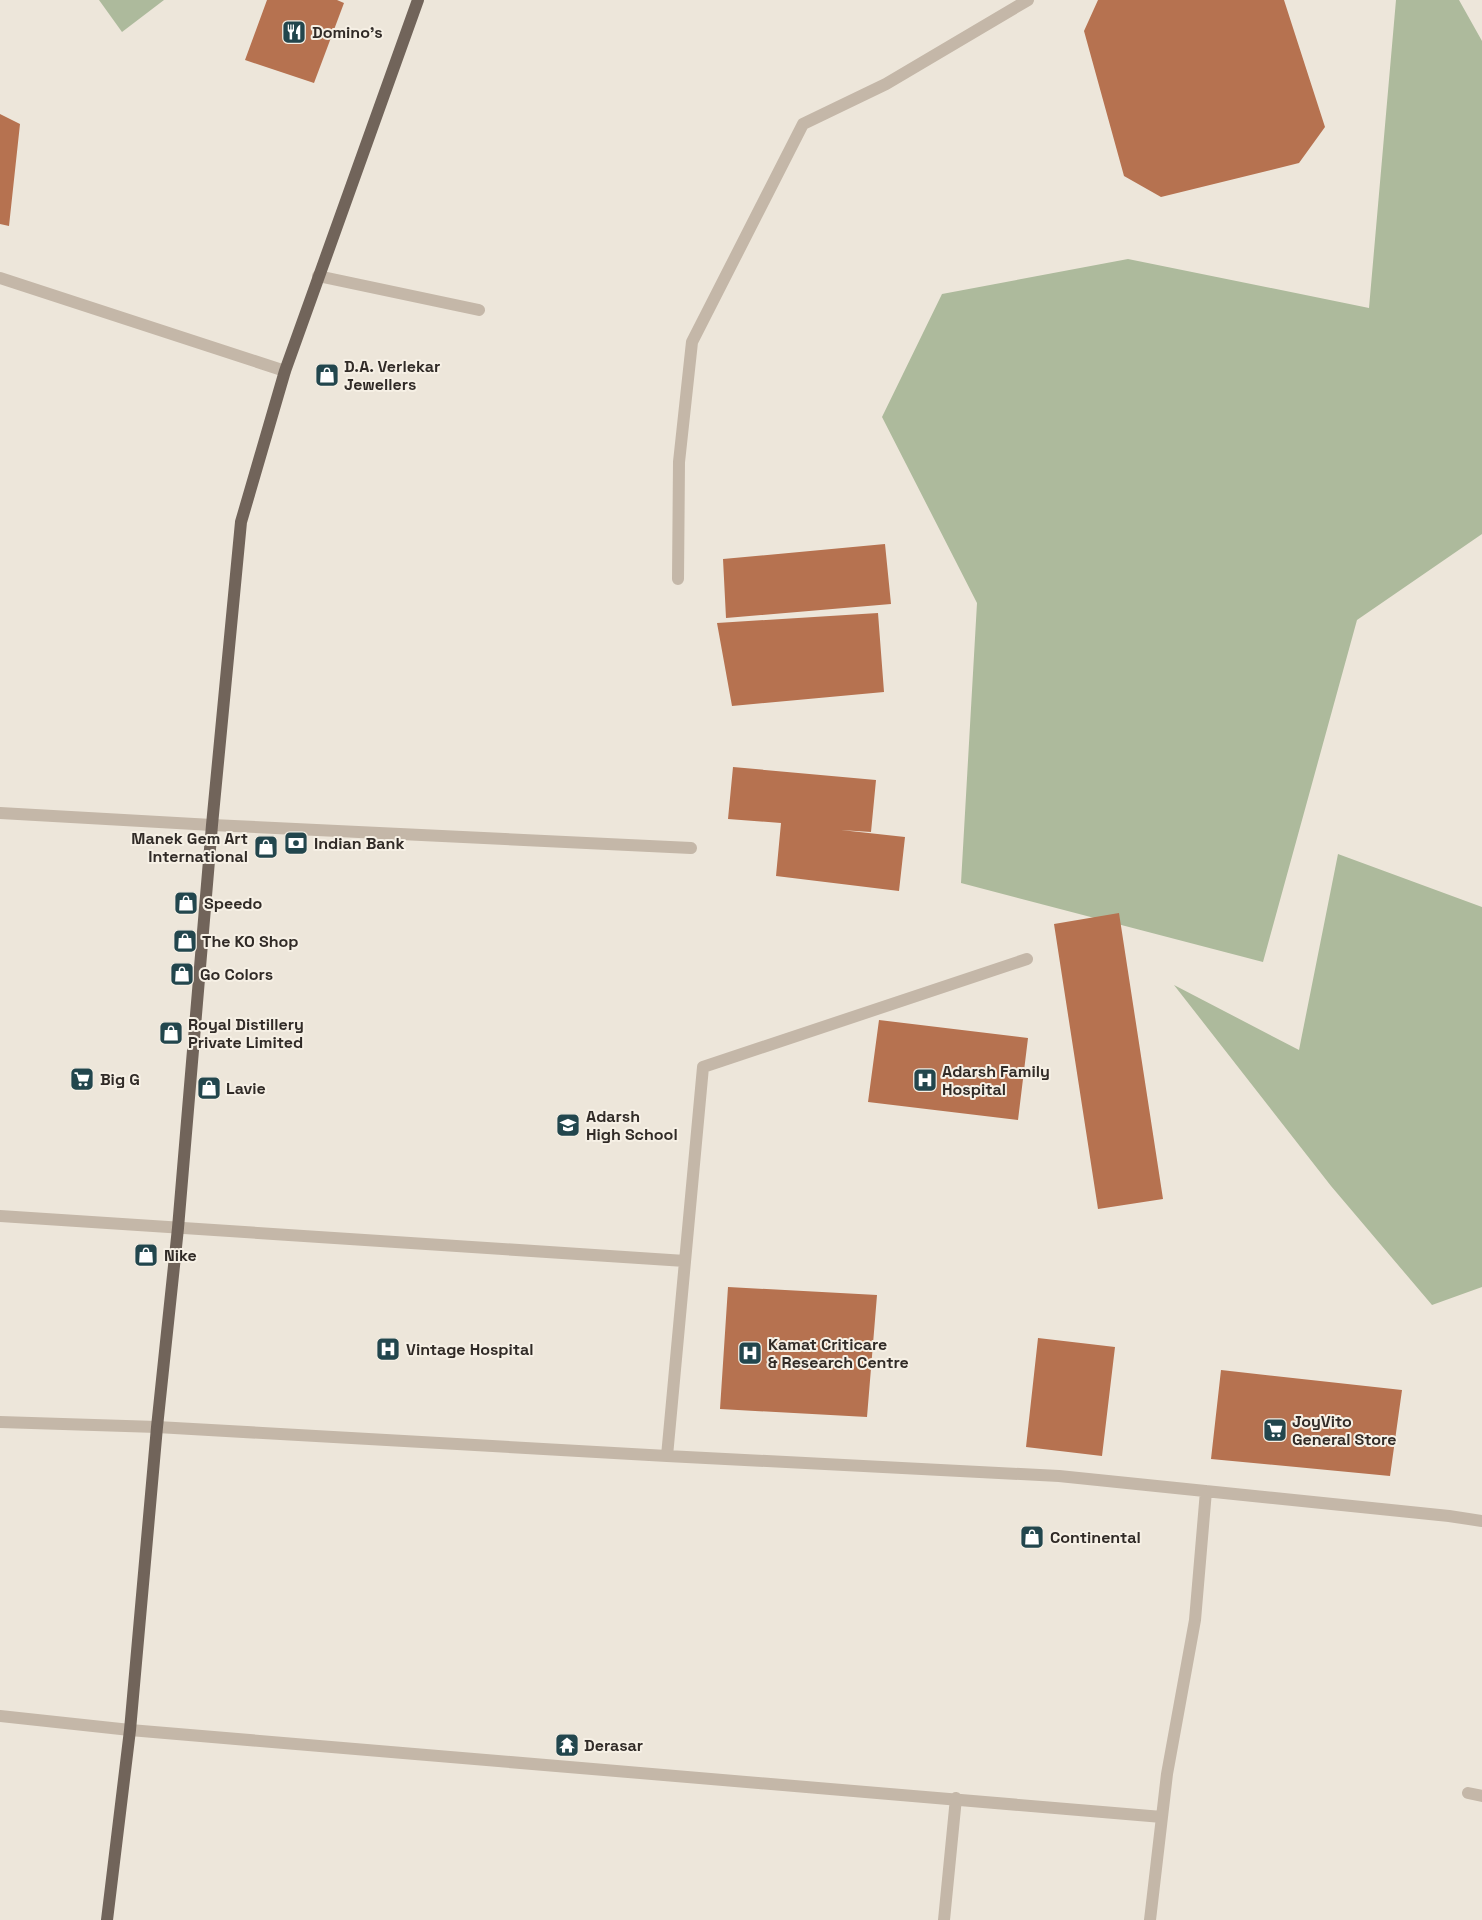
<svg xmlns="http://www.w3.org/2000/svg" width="1482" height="1920" font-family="'Space Grotesk',sans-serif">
  <rect width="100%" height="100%" fill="#ede6da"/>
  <path fill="#adba9c" d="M99 0H164L122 32Z
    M1396 0H1459L1482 41V534L1357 620 1263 962 961 883 977 603 882 417 942 294 1128 259 1369 308Z
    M1338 854 1482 907V1287L1432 1305 1331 1186 1174 985 1299 1050Z"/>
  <path fill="#b67250" d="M267 0H337L344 3 314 83 245 60Z
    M1098 0H1284L1325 127 1299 163 1161 197 1124 176 1084 31Z
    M0 114 20 124 9 226 0 224Z
    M885 544 891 604 726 618 723 559Z
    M878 613 884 692 732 706 717 623Z
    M733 767 876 780 871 832 841 830 905 837 899 891 776 876 781 823 728 819Z
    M1119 913 1163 1199 1098 1209 1054 924Z
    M879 1020 1028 1038 1018 1120 868 1102Z
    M728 1287 877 1295 867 1417 720 1409Z
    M1038 1338 1115 1347 1102 1456 1026 1447Z
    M1221 1370 1402 1390 1390 1476 1211 1459Z"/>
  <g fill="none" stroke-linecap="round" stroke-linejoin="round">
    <path stroke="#c4b7a8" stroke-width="12" d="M318 276 479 310
      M0 278 285 371
      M678 579 679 462 692 342 803 124 886 84 1028 0
      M0 813 212 825 691 848
      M0 1216 685 1261
      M0 1422 157 1427 667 1456 1059 1476 1449 1516 1482 1521
      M667 1456 703 1067 1027 959
      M0 1716 130 1730 1162 1817
      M1468 1793 1482 1796
      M944 1920 956 1798
      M1150 1920 1167 1774 1195 1620 1206 1491"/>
    <path stroke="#71645a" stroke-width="12" d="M107 1920 130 1730 157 1427 178 1228 212 825 241 522 285 371 418 0"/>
  </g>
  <defs>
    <g id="restaurant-square" transform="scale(1.25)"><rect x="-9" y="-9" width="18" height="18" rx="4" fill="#22464d" stroke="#f6f0e5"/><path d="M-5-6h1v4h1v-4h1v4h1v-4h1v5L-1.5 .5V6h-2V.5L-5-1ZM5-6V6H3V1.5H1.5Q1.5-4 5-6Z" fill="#fff"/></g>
    <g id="shop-square" transform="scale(1.25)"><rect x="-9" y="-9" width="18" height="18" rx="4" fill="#22464d" stroke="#f6f0e5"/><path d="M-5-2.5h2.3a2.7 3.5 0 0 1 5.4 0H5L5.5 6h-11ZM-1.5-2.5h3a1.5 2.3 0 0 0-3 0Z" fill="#fff"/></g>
    <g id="bank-square" transform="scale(1.25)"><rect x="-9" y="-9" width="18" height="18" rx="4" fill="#22464d" stroke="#f6f0e5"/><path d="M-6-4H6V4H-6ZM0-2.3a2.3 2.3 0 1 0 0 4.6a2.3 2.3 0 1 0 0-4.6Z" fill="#fff"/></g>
    <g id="supermarket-square" transform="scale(1.25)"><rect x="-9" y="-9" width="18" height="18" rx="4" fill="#22464d" stroke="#f6f0e5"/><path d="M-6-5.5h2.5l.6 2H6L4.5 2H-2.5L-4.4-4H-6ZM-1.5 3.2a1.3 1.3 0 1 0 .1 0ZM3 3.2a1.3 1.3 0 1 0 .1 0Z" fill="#fff"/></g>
    <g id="hospital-square" transform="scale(1.25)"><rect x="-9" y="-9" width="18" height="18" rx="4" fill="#22464d" stroke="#f6f0e5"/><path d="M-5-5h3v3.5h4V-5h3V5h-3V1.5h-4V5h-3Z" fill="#fff"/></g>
    <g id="school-square" transform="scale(1.25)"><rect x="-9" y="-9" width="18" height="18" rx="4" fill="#22464d" stroke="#f6f0e5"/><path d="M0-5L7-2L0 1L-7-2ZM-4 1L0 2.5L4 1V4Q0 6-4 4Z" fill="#fff"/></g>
    <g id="temple-square" transform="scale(1.25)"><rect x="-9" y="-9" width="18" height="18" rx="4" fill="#22464d" stroke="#f6f0e5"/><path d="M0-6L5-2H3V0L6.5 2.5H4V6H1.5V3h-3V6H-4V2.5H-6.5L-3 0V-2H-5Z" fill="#fff"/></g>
  </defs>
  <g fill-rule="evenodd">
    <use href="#restaurant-square" x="294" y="32"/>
    <use href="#shop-square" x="327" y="375"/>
    <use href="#bank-square" x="296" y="843"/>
    <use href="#shop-square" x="266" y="847"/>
    <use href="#shop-square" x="186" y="903"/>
    <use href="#shop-square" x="185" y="941"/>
    <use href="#shop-square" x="182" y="974"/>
    <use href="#shop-square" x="171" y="1033"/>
    <use href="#supermarket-square" x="82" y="1079"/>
    <use href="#hospital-square" x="925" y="1080"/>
    <use href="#shop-square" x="209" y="1088"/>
    <use href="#school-square" x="568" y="1125"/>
    <use href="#shop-square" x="146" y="1255"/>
    <use href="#hospital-square" x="388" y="1349"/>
    <use href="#hospital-square" x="750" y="1353"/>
    <use href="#supermarket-square" x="1275" y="1430"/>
    <use href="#shop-square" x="1032" y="1537"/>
    <use href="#temple-square" x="567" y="1745"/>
  </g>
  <g text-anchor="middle" stroke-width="4" stroke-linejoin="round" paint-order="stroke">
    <g font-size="16" font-weight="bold" fill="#312b27" stroke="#f6f0e5" text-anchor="start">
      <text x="312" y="38">Domino's</text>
      <text x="344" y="372">D.A. Verlekar<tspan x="344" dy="18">Jewellers</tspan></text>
      <text x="248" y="844" text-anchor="end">Manek Gem Art<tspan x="248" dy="18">International</tspan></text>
      <text x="314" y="849">Indian Bank</text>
      <text x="204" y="909">Speedo</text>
      <text x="202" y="947">The KO Shop</text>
      <text x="200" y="980">Go Colors</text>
      <text x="188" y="1030">Royal Distillery<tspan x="188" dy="18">Private Limited</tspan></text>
      <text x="942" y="1077">Adarsh Family<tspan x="942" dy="18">Hospital</tspan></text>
      <text x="100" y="1085">Big G</text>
      <text x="226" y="1094">Lavie</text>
      <text x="586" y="1122">Adarsh<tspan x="586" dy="18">High School</tspan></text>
      <text x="164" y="1261">Nike</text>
      <text x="768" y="1350">Kamat Criticare<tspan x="768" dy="18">&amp; Research Centre</tspan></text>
      <text x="406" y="1355">Vintage Hospital</text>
      <text x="1292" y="1427">JoyVito<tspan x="1292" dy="18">General Store</tspan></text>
      <text x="1050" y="1543">Continental</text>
      <text x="584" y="1751">Derasar</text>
    </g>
  </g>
</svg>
